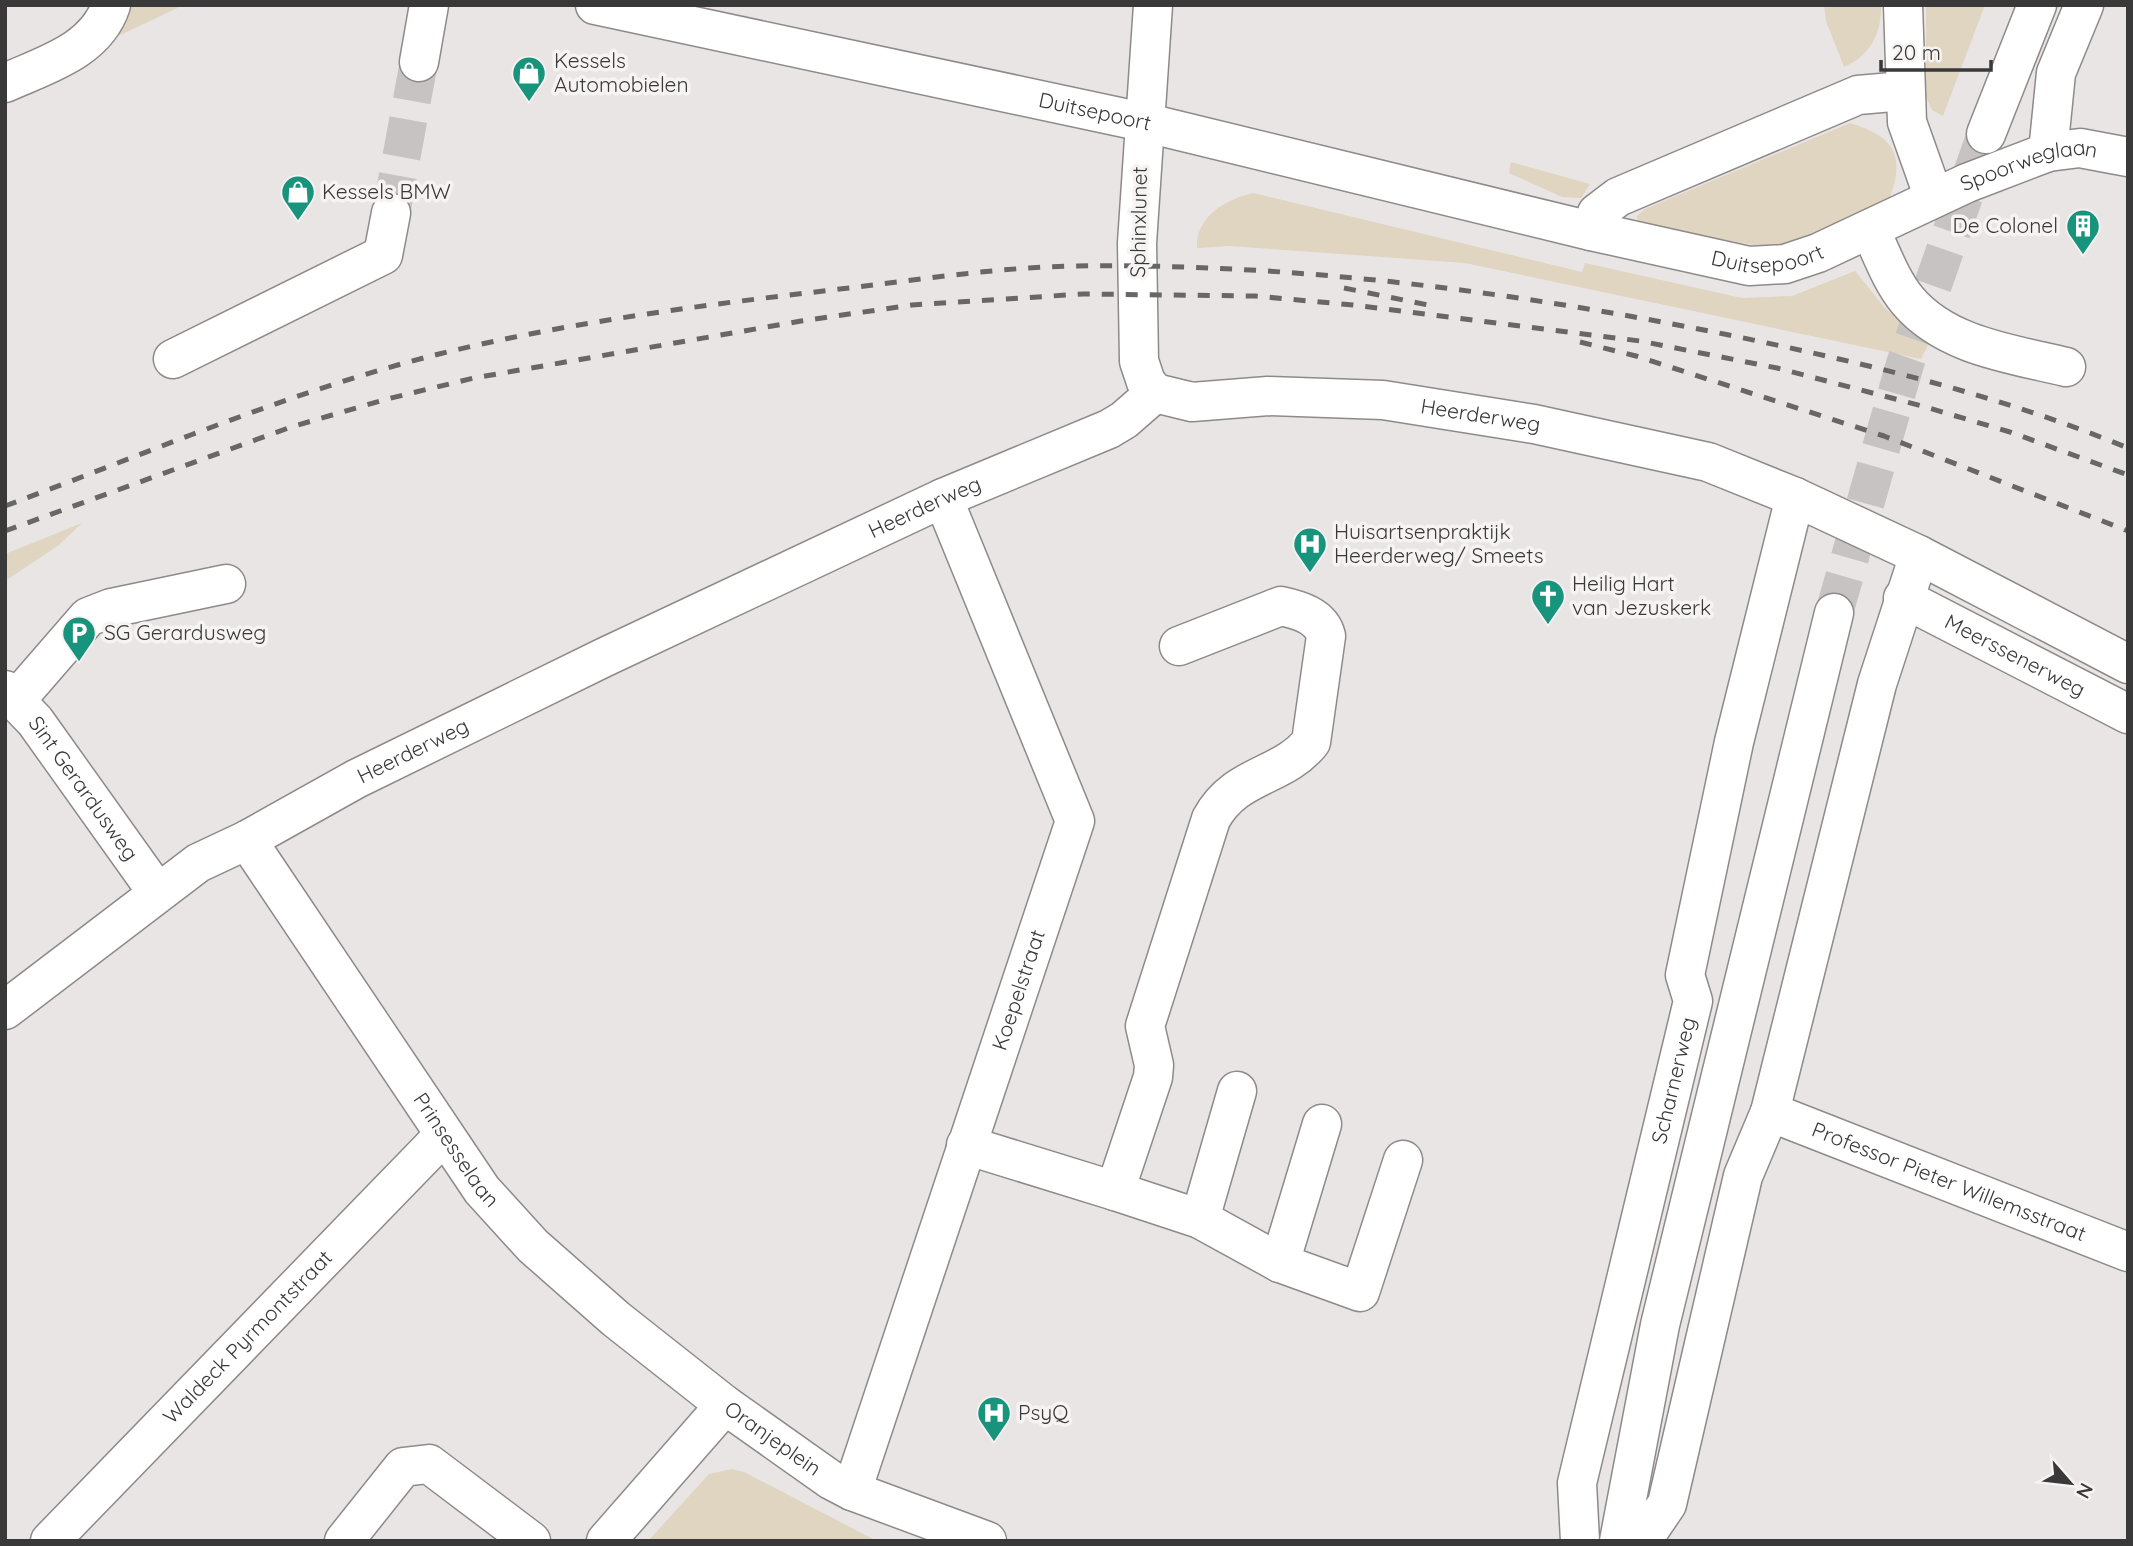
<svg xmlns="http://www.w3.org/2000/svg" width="2133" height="1546" font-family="Quicksand,sans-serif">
  <rect width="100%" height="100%" fill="#eae5e5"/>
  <path fill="#dfd5c0" d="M127 5H184L116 37Z
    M1824 5H1881C1882 33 1870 56 1844 67L1826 21Z
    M1926 5H1985L1943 116 1932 110 1926 97Z
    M1850 123C1898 137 1906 160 1887 204L1799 241 1767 247 1653 229 1641 224 1636 217 1645 209Z
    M1511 162 1590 184 1581 198 1562 197 1509 173Z
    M1253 193 1582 272 1585 263 1742 298 1792 296 1855 271 1885 308 1928 345 1921 359 1465 263 1230 246 1197 248C1196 216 1225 200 1253 193Z
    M82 523 59 545 5 581V554Z
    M732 1469 744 1472 877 1541H648L709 1474Z"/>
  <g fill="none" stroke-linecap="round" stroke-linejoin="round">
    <path stroke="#c7c3c3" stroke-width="38" stroke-dasharray="38 19" stroke-linecap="butt" d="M391 213 419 62
      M1834 613 1905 364 1986 134"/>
    <g stroke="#8e8a8a" stroke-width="41">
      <g id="minor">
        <path id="s1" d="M595 5 1143 122 1591 231 1749 266 1785 264 1818 253 1967 183 2048 152 2080 148 2128 157"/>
        <path id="s2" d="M1153 5 1137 243 1139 361 1146 382 1155 393 1192 402 1268 396 1383 400 1534 424 1708 462 1795 497 1919 555 2128 664"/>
        <path d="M1903 5 1907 122 1934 198"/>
        <path d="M419 62 429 5"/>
        <path d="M5 83C45 65 96 51 111 5"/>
        <path d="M1986 134 2037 5"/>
        <path d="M2048 152 2056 73 2084 5"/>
        <path d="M1870 229C1881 252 1891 281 1908 301 1946 346 2012 354 2066 367"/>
        <path d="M1591 231 1597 213 1618 197 1858 95 1904 91"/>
        <path d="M173 359 383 255 391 213"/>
        <path id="s3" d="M1903 598 2128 714"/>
        <path id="s4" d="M5 690 35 721 157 892"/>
        <path d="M16 700 88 617 111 608 226 584"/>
        <path id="s5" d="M247 840 482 1190 533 1246 616 1319 725 1405 831 1480 852 1491 987 1541"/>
        <path id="s6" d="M5 1010 198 863 247 840 356 779 605 657 943 498 1109 429 1124 420 1155 393"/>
        <path id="s7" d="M1770 1112 2128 1252"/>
        <path d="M966 1145 1115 1191 1153 1077 1154 1065 1145 1026 1211 819C1236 773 1282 778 1311 742L1326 636C1321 616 1299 610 1281 606L1179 646"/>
        <path d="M1115 1191 1200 1219 1280 1263 1360 1292 1403 1160"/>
        <path d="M1200 1219 1237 1091"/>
        <path d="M1280 1263 1322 1124"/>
        <path id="s8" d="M852 1491 1075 821 943 498"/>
        <path id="s9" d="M50 1541 444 1135"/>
        <path d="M344 1541 403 1467 429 1464 531 1541"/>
        <path d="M606 1541 725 1405"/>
        <path id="s10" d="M1580 1541 1577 1483 1693 1001 1685 975 1734 742 1795 497"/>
        <path d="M1619 1541 1660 1325 1834 613"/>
        <path d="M1642 1541 1667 1504 1743 1176 1770 1112 1877 684 1919 555"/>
      </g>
    </g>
    <use href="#minor" stroke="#fff" stroke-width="38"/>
    <path stroke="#686666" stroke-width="5" stroke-dasharray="12 12" stroke-linecap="butt" d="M1344 288 1433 306
      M1580 342 1636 356 1884 436 2128 531
      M5 506C148 453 291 391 439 354 573 321 711 304 849 288 924 279 1001 267 1077 266 1295 263 1516 292 1729 335 1865 363 1999 395 2128 448
      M5 531 291 427 387 399 474 378 801 321 912 305 1083 294 1255 296 1353 305 1640 341 1777 368 1922 406 2010 432 2128 475"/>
  </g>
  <defs>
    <g id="shop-pin" transform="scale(1.75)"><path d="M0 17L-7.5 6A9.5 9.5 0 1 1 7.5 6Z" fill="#18947c" stroke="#f7f3f2"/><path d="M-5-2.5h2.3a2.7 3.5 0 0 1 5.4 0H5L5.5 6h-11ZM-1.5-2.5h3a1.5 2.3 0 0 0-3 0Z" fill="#fff"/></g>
    <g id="building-pin" transform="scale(1.75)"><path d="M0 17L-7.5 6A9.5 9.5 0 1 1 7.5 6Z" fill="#18947c" stroke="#f7f3f2"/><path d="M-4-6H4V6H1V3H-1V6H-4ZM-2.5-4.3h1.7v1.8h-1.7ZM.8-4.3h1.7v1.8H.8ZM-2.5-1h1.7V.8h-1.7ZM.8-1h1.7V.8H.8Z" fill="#fff"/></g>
    <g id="hospital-pin" transform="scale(1.75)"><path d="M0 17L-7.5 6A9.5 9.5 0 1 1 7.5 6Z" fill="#18947c" stroke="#f7f3f2"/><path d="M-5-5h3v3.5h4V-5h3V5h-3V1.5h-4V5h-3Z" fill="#fff"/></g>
    <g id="church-pin" transform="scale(1.75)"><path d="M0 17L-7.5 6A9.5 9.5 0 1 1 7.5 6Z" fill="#18947c" stroke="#f7f3f2"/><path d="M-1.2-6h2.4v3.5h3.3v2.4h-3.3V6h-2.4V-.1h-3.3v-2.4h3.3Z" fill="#fff"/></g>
    <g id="parking-pin" transform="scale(1.75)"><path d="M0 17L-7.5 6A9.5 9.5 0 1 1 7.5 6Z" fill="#18947c" stroke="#f7f3f2"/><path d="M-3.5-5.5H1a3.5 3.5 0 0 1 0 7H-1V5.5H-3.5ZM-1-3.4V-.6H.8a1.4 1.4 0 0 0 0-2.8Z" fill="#fff"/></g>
  </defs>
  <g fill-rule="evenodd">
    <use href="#shop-pin" x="529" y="73"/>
    <use href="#shop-pin" x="298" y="192"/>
    <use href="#building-pin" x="2083" y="226"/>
    <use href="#hospital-pin" x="1310" y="544"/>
    <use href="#church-pin" x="1548" y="596"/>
    <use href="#parking-pin" x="79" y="633"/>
    <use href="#hospital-pin" x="994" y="1413"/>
  </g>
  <g text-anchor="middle" stroke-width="7" stroke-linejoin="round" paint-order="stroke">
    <g font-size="21" fill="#3a3939" stroke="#f7f3f2" text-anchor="start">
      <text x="554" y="68">Kessels<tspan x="554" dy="24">Automobielen</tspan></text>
      <text x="322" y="199">Kessels BMW</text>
      <text x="2058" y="233" text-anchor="end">De Colonel</text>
      <text x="1334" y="539">Huisartsenpraktijk<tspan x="1334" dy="24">Heerderweg/ Smeets</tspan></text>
      <text x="1572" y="591">Heilig Hart<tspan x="1572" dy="24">van Jezuskerk</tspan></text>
      <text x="104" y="640">SG Gerardusweg</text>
      <text x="1018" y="1420">PsyQ</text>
    </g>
    <g font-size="21" fill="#3a3939" stroke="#f7f3f2">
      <text dy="7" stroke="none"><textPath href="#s1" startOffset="511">Duitsepoort</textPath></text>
      <text dy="7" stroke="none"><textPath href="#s1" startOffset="1484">Spoorweglaan</textPath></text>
      <text transform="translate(1139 222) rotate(-89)" y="7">Sphinxlunet</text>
      <text dy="7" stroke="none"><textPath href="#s1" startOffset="1202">Duitsepoort</textPath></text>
      <text dy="7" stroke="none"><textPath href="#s2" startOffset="721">Heerderweg</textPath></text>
      <text dy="7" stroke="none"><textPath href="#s6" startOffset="1052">Heerderweg</textPath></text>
      <text dy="7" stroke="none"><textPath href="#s3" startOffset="126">Meerssenerweg</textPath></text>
      <text dy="7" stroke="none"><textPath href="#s6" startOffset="485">Heerderweg</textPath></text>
      <text dy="7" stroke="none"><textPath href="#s4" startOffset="126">Sint Gerardusweg</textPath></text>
      <text dy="7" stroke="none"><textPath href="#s8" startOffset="528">Koepelstraat</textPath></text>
      <text dy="7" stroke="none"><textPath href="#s10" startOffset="472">Scharnerweg</textPath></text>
      <text dy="7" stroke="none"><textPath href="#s5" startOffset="374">Prinsesselaan</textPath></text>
      <text dy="7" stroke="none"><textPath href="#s7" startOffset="192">Professor Pieter Willemsstraat</textPath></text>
      <text dy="7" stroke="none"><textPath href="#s9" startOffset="284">Waldeck Pyrmontstraat</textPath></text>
      <text dy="7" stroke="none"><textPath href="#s5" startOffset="805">Oranjeplein</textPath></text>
    </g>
  </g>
  <rect width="2133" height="1546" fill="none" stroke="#3a3939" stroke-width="14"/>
  <g transform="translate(2070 1483) rotate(118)" stroke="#f7f3f2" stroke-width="5" paint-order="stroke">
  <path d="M0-5L12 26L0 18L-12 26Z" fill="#3a3939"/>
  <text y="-10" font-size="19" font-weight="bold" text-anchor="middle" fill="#3a3939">N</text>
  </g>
  <path d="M1881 60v10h110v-10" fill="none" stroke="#3a3939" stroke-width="3.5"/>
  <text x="1892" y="60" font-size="21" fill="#3a3939" stroke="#f7f3f2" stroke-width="5" paint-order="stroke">20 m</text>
</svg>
